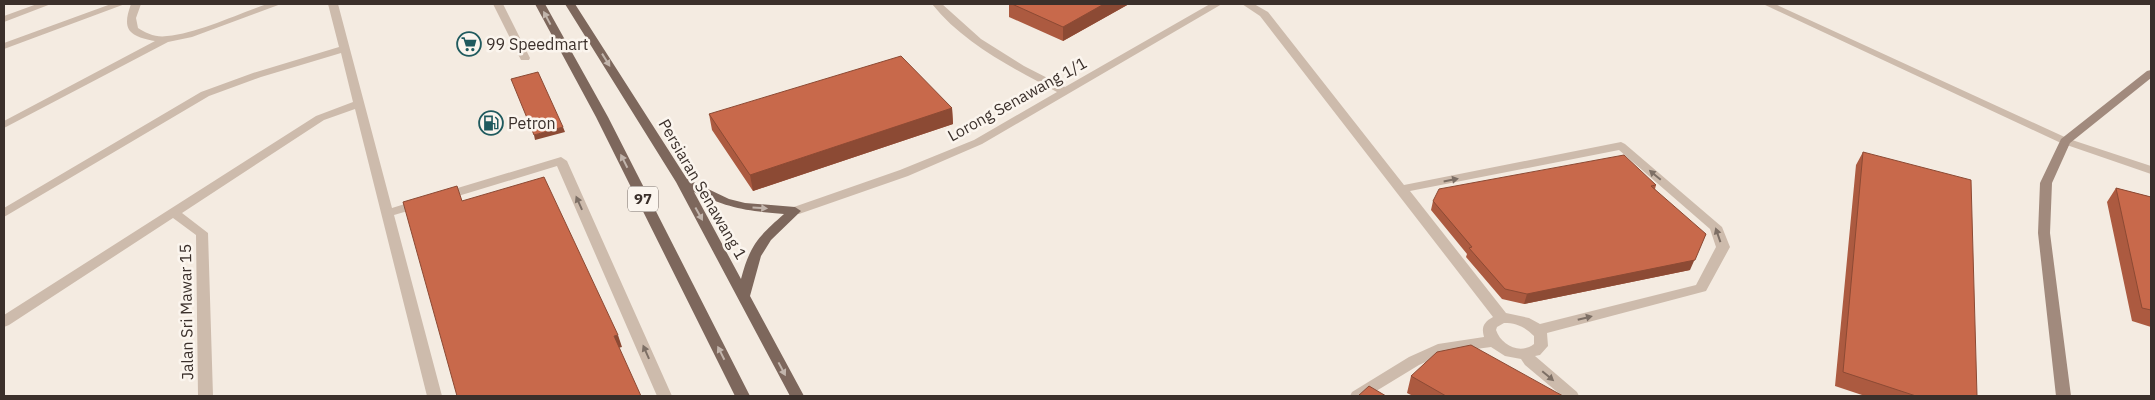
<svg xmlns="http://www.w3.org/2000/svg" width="2155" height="400" font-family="'IBM Plex Sans',sans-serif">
  <rect width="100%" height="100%" fill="#f4ebe1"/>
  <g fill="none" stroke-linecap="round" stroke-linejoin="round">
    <path fill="#cdbbac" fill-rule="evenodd" d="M37 4H51L4 22V16Z
      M111 4H125L4 49V43Z
      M131 4H141L136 18 138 28C145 33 157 38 167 36 198 33 237 14 267 4H281L192 37 168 42 4 128V121L155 41C130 36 121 31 131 4Z
      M328 4H338L392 208 421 199 427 203 425 206 394 215 442 396H427L355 109 324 120 182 213 208 233 213 396H198L196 235 173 218 9 325 4 327V315L316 116 353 102 341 53 261 77 209 96 4 217V208L201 92 253 73 339 47Z
      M493 4H503L530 58 529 60H521Z
      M932 4H942L981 39 1024 66 1065 87 1210 4H1222L982 144 908 176 799 214H791L789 211 791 208 900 170 974 140 1057 92C1013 68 964 44 932 4Z
      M1242 4H1254L1268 12 1404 185 1621 142 1625 144 1722 227 1730 247 1706 291 1547 333 1548 346 1540 355 1535 356 1577 392 1579 396H1562L1525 365 1521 359 1505 356 1491 347 1446 353 1419 365 1368 396H1350L1352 392 1409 357 1438 344 1484 337C1481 327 1484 322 1493 317L1260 16ZM1619 150 1710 229 1716 247 1696 285 1540 324 1529 318 1506 313 1410 191ZM1504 323C1517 323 1525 327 1534 336V344C1520 355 1501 345 1496 330L1497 327Z
      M1763 4H1775L2069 139 2151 166V174L2061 143Z
      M561 157 567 161 672 396H657L557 166 445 200 439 196 441 193Z"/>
    <path fill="#a18a7d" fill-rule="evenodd" d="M2151 70V78L2070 143 2052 183 2050 233 2071 396H2056L2038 233 2040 183 2061 139 2147 71Z"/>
    <path fill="#7d675c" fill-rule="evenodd" d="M535 4H545L608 117 750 396H735L596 117Z
      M565 4H575L687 179 729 199 745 203 795 207 801 211 771 240 761 256 750 296 804 396H790L676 182ZM694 192C728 208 746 211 784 214 758 237 750 245 741 279Z"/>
  </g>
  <path fill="#ac5a40" d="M1009 4H1129L1063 41 1009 17Z
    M952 108 953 124 753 191 712 130 709 114Z
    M1863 152 1977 396H1865L1835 386 1856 165Z
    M1656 185 1655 189 1690 270 1524 304 1502 299 1466 257 1467 254 1431 210 1433 201Z
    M2116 188 2151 197V327L2132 321 2107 202Z
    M1411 376 1563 396H1413L1407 393Z"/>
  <path fill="#8c4a34" d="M1104 4H1129L1063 41V27Z
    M952 108 953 124 753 191 750 175Z
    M563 127 565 132 535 140 534 135Z
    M1706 234 1690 270 1524 304 1527 294Z
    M618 335 622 347 618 348 614 336Z"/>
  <path fill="#c8694b" stroke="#8c4a34" d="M1012 4H1104L1063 27Z
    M901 56 952 108 750 175 709 114Z
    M538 72 563 127 534 135 511 79Z
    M1863 152 1971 180 1977 396H1916L1843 372Z
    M1624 155 1656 185 1651 186 1706 234 1695 260 1527 294 1505 289 1469 248 1472 247 1433 201 1439 189Z
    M544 177 618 335 614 336 641 396H457L403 202 457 186 462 201Z
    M2116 188 2151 197V310L2142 308Z
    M1471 345 1563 396H1446L1411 376 1437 352Z
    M1369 386 1386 396H1358Z"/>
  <defs><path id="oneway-solid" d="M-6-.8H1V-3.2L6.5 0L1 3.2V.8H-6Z" transform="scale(1.25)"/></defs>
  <g fill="#c2b5ac">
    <use href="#oneway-solid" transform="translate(547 18) rotate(-118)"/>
    <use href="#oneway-solid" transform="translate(606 60) rotate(58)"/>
    <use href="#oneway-solid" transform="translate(624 161) rotate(-117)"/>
    <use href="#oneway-solid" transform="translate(760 208) rotate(4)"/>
    <use href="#oneway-solid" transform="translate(699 214) rotate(61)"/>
    <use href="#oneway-solid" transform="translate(721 353) rotate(-117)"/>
    <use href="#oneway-solid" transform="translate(782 369) rotate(62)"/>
  </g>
  <g fill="#7d6f65">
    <use href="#oneway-solid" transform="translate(1655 175) rotate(-140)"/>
    <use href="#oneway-solid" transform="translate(1451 180) rotate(-11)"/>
    <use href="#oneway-solid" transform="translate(579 203) rotate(-114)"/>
    <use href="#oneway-solid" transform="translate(1718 235) rotate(-109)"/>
    <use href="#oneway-solid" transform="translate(1585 318) rotate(-14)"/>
    <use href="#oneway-solid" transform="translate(646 352) rotate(-114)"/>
    <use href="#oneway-solid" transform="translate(1548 376) rotate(40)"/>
  </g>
  <defs>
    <g id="supermarket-ring" transform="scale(1.25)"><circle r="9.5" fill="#fbf5ee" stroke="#1f5a5e" stroke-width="1.5"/><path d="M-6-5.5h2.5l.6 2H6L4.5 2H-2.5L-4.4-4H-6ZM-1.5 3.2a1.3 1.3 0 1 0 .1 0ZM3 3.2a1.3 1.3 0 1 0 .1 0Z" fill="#1f5a5e"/></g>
    <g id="fuel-ring" transform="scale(1.25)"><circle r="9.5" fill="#fbf5ee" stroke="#1f5a5e" stroke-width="1.5"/><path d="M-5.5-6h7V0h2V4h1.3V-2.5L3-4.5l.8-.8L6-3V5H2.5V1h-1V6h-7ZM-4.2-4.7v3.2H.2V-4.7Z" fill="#1f5a5e"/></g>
  </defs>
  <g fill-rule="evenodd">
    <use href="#supermarket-ring" x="469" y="44"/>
    <use href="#fuel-ring" x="491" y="123"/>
  </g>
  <g text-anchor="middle" stroke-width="5" stroke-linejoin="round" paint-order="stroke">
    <rect fill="#fbf5ee" stroke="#756b66" stroke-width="1" x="628" y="186.5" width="30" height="25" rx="4"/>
    <g font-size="15" font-weight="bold" fill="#3b302b">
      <text x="643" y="204">97</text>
    </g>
    <g font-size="16" fill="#3b302b" stroke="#fbf5ee" text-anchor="start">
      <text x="486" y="50">99 Speedmart</text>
      <text x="508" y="129">Petron</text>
    </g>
    <g font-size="16" fill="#3b302b" stroke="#fbf5ee">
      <text transform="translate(1017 99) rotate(-29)" y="6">Lorong Senawang 1/1</text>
      <text transform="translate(703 189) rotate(60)" y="6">Persiaran Senawang 1</text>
      <text transform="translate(186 312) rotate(-91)" y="6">Jalan Sri Mawar 15</text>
    </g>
  </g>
  <rect width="2155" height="400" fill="none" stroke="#3b302b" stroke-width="10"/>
</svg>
